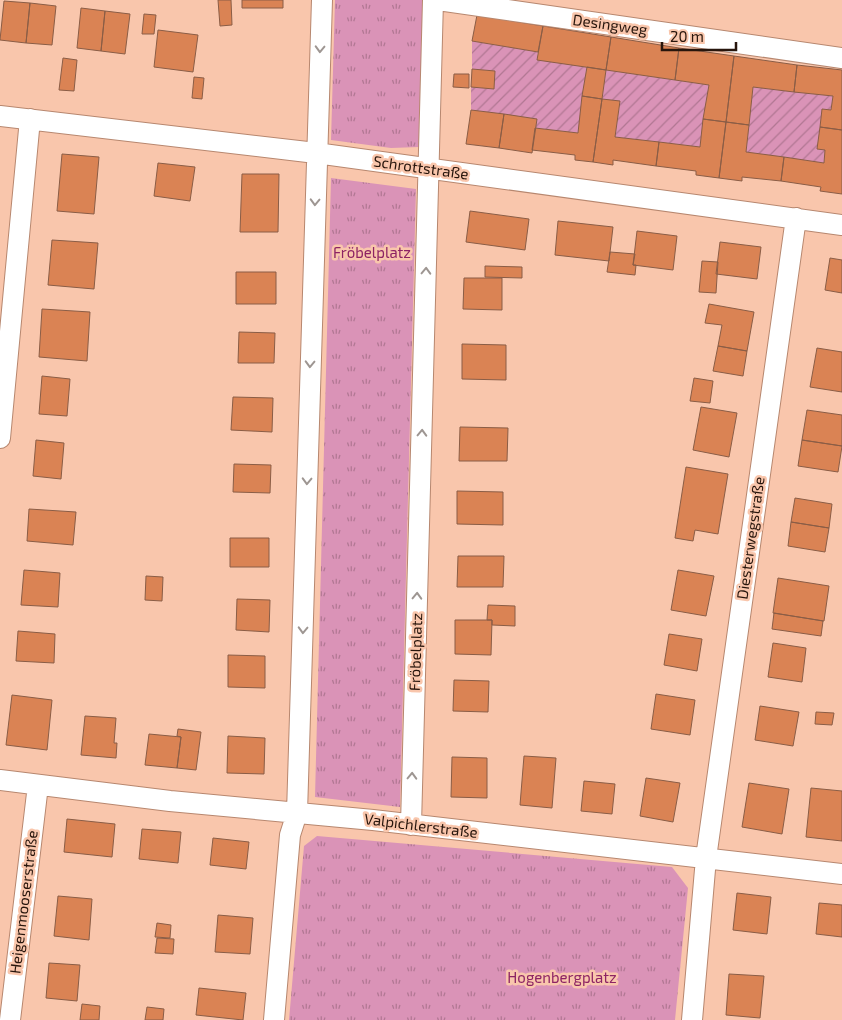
<svg xmlns="http://www.w3.org/2000/svg" width="842" height="1020" font-family="'Exo 2',sans-serif">
  <defs>
    <pattern id="park-tufts" width="24" height="20" patternUnits="userSpaceOnUse" patternTransform="scale(1.25)"><rect width="24" height="20" fill="#da93b7"/><path d="M3 7l-1-3M5 7V3M7 7l1-3M15 17l-1-3M17 17v-4M19 17l1-3" fill="none" stroke="#b17793"/></pattern>
    <pattern id="garden-furrows" width="10" height="10" patternUnits="userSpaceOnUse" patternTransform="scale(1.25)"><rect width="10" height="10" fill="#da93b7"/><path d="M-1 1l2-2M0 10L10 0M9 11l2-2" fill="none" stroke="#b17793"/></pattern>
  </defs>
  <rect width="100%" height="100%" fill="#f9c6ac"/>
  <path fill="url(#park-tufts)" d="M335 0H423L419 147 391 148 331 140Z
    M331 178 416 189 400 807 315 797Z
    M317 836 672 867 688 888 675 1020H289L304 846Z"/>
  <path fill="url(#garden-furrows)" d="M472 41 538 52 537 59 587 67 578 133 535 128 536 119 471 110V87L494 89 495 71 472 69Z
    M606 70 709 85 700 147 615 137 620 102 602 99Z
    M753 87 833 96 831 110 822 109 825 150 824 163 746 152Z"/>
  <path fill="#da8354" stroke="#8a5d46" d="M218 0H231L232 25 220 26Z
    M242 0H283V8H242Z
    M4 1 30 3 26 43 0 40Z
    M30 3 56 6 52 45 26 43Z
    M81 8 105 11 101 51 77 48Z
    M105 11 130 14 125 54 101 51Z
    M144 14 156 15 154 34H142Z
    M477 15 543 26 538 52 472 41Z
    M543 26 611 37 606 70 537 60Z
    M158 30 198 35 193 72 154 67Z
    M611 37 679 48 675 80 606 70Z
    M679 48 734 56 726 122 703 119 709 85 675 80Z
    M734 56 797 65 794 92 753 87 749 125 726 122Z
    M63 58 77 60 74 91 59 90Z
    M797 65 842 70V130L820 127 822 109 831 110 833 96 794 92Z
    M587 67 606 70 602 99 582 96Z
    M472 69 495 71 494 89 471 87Z
    M454 74H469V88L453 87Z
    M194 77 204 78 202 99 192 98Z
    M582 96 602 99 593 162 575 160V155L532 150 535 128 578 133Z
    M602 99 620 101 615 137 659 142 656 166 613 160V165L593 162Z
    M471 110 504 114 499 148 466 144Z
    M504 114 537 119 532 153 499 148Z
    M703 119 726 122 719 178 696 175V171L656 166 659 142 700 147Z
    M726 122 749 125 746 152 784 157 781 181 742 177V181L719 178Z
    M820 127 842 130V194L820 191 821 187 781 181 784 157 824 163 825 150 817 149Z
    M62 154 99 157 94 214 57 211Z
    M158 163 195 167 190 201 154 196Z
    M242 174H279L278 232H240Z
    M470 211 529 219 525 250 466 242Z
    M558 221 613 227 609 261 555 255Z
    M637 231 677 236 673 270 633 265Z
    M52 240 98 243 94 289 48 285Z
    M720 242 761 247 757 279 716 274Z
    M610 252 635 254 633 265H636L635 275 607 272Z
    M830 258 842 260V293L825 290Z
    M702 261 718 262 716 293 699 292Z
    M485 266 522 267V278L485 277Z
    M236 272H276V304H236Z
    M464 278H502V310L463 309Z
    M709 304 754 312 747 351 718 346 722 325 705 323Z
    M42 309 90 312 87 361 39 357Z
    M239 332 275 333 274 363H238Z
    M462 344 506 345V380L462 379Z
    M718 346 747 351 743 376 713 371Z
    M817 348 842 352V392L810 387Z
    M42 376 70 379 67 416 39 414Z
    M694 378 713 381 710 403 690 401Z
    M233 397 273 398 272 432 231 430Z
    M701 407 737 413 729 457 693 450Z
    M807 410 842 415V446L802 440Z
    M460 427 508 428 507 461H459Z
    M36 440 64 443 61 479 33 476Z
    M802 440 842 446 838 472 798 466Z
    M234 464 271 465 270 493 233 492Z
    M686 467 728 474 718 534 695 530 693 541 675 538Z
    M457 491 503 492V525L457 524Z
    M795 498 832 504 829 528 791 522Z
    M29 509 76 512 73 545 27 541Z
    M791 522 829 528 825 552 788 546Z
    M230 538H269V567H230Z
    M458 556H504L503 587H457Z
    M24 570 60 573 58 607 21 605Z
    M678 570 714 576 706 616 671 610Z
    M146 576 163 577 162 601 145 600Z
    M778 578 829 586 824 621 773 613Z
    M237 599 270 600 269 632 236 630Z
    M488 605 515 606V626L492 625V620H487Z
    M774 613 823 621 821 636 772 629Z
    M455 620H492L491 655 455 654Z
    M18 631 55 634 54 663 16 661Z
    M669 634 702 639 697 671 664 665Z
    M773 643 806 648 802 682 768 677Z
    M228 655 265 656V688L228 687Z
    M454 680 489 681 488 712 453 711Z
    M656 694 695 700 690 735 651 729Z
    M12 695 52 700 47 750 6 745Z
    M760 706 799 712 793 746 755 740Z
    M816 712 834 713 832 725 815 724Z
    M85 716 116 718 114 743H117L116 758 81 755Z
    M178 729 201 732 196 770 177 768 181 737 177 736Z
    M149 734 181 737 177 768 145 765Z
    M228 736 265 738 264 774 227 773Z
    M524 756 556 758 552 808 520 805Z
    M452 757 487 758V798L451 797Z
    M646 778 680 783 673 822 640 816Z
    M584 781 615 784 612 814 581 811Z
    M749 783 789 789 782 834 742 827Z
    M811 788 842 791V841L806 837Z
    M67 819 115 824 112 857 64 852Z
    M142 829 181 832 178 863 139 859Z
    M213 838 249 842 246 869 210 865Z
    M737 893 771 897 767 934 733 930Z
    M58 896 92 899 89 940 54 936Z
    M819 903 842 905V937L816 934Z
    M218 915 253 918 250 954 215 952Z
    M157 923 171 925 170 938 155 937Z
    M157 938 174 939 173 954 155 953Z
    M49 963 80 965 77 1001 46 998Z
    M729 974 764 976 760 1018 726 1015Z
    M199 988 246 993 243 1020 196 1015Z
    M82 1004 100 1006 99 1020H80Z
    M147 1007 164 1009 163 1020H145Z"/>
  <g fill="none" stroke-linecap="round" stroke-linejoin="round">
    <g stroke="#b7876f" stroke-width="22">
      <path id="street" d="M438 0 842 58
        M0 116 316 153 842 225
        M0 438 30 119
        M0 780 170 801 373 820 842 874
        M411 825 433 0
        M10 1020 38 785
        M274 1020 290 835 297 813 322 0
        M692 1020 706 858 796 218"/>
    </g>
    <use href="#street" stroke="#fff" stroke-width="20"/>
  </g>
  <defs><path id="oneway-chevron" d="M-2-3.5L2.5 0L-2 3.5" fill="none" stroke-width="1.6" stroke-linecap="round" stroke-linejoin="round" transform="scale(1.25)"/></defs>
  <g stroke="#9e9692">
    <use href="#oneway-chevron" transform="translate(320 49) rotate(92)"/>
    <use href="#oneway-chevron" transform="translate(315 202) rotate(92)"/>
    <use href="#oneway-chevron" transform="translate(426 271) rotate(-88)"/>
    <use href="#oneway-chevron" transform="translate(310 364) rotate(92)"/>
    <use href="#oneway-chevron" transform="translate(422 433) rotate(-88)"/>
    <use href="#oneway-chevron" transform="translate(307 481) rotate(92)"/>
    <use href="#oneway-chevron" transform="translate(417 596) rotate(-88)"/>
    <use href="#oneway-chevron" transform="translate(303 630) rotate(92)"/>
    <use href="#oneway-chevron" transform="translate(412 776) rotate(-88)"/>
  </g>
  <g text-anchor="middle" stroke-width="5" stroke-linejoin="round" paint-order="stroke">
    <g font-size="15" fill="#27150c" stroke="#f9c6ac">
      <text transform="translate(610 25) rotate(8)" y="5">Desingweg</text>
      <text transform="translate(421 168) rotate(8)" y="5">Schrottstraße</text>
      <text transform="translate(751 538) rotate(-82)" y="5">Diesterwegstraße</text>
      <text transform="translate(416 652) rotate(-88)" y="5">Fröbelplatz</text>
      <text transform="translate(421 826) rotate(7)" y="5">Valpichlerstraße</text>
      <text transform="translate(24 902) rotate(-83)" y="5">Heigenmooserstraße</text>
    </g>
    <g font-size="15" fill="#8d2364" stroke="#f9c6ac">
      <text x="372" y="258">Fröbelplatz</text>
      <text x="562" y="983">Hogenbergplatz</text>
    </g>
  </g>
  <path d="M662 42v8h74v-8" fill="none" stroke="#27150c" stroke-width="2.5"/>
  <text x="670" y="42" font-size="15" fill="#27150c" stroke="#f9c6ac" stroke-width="4" paint-order="stroke">20 m</text>
</svg>
